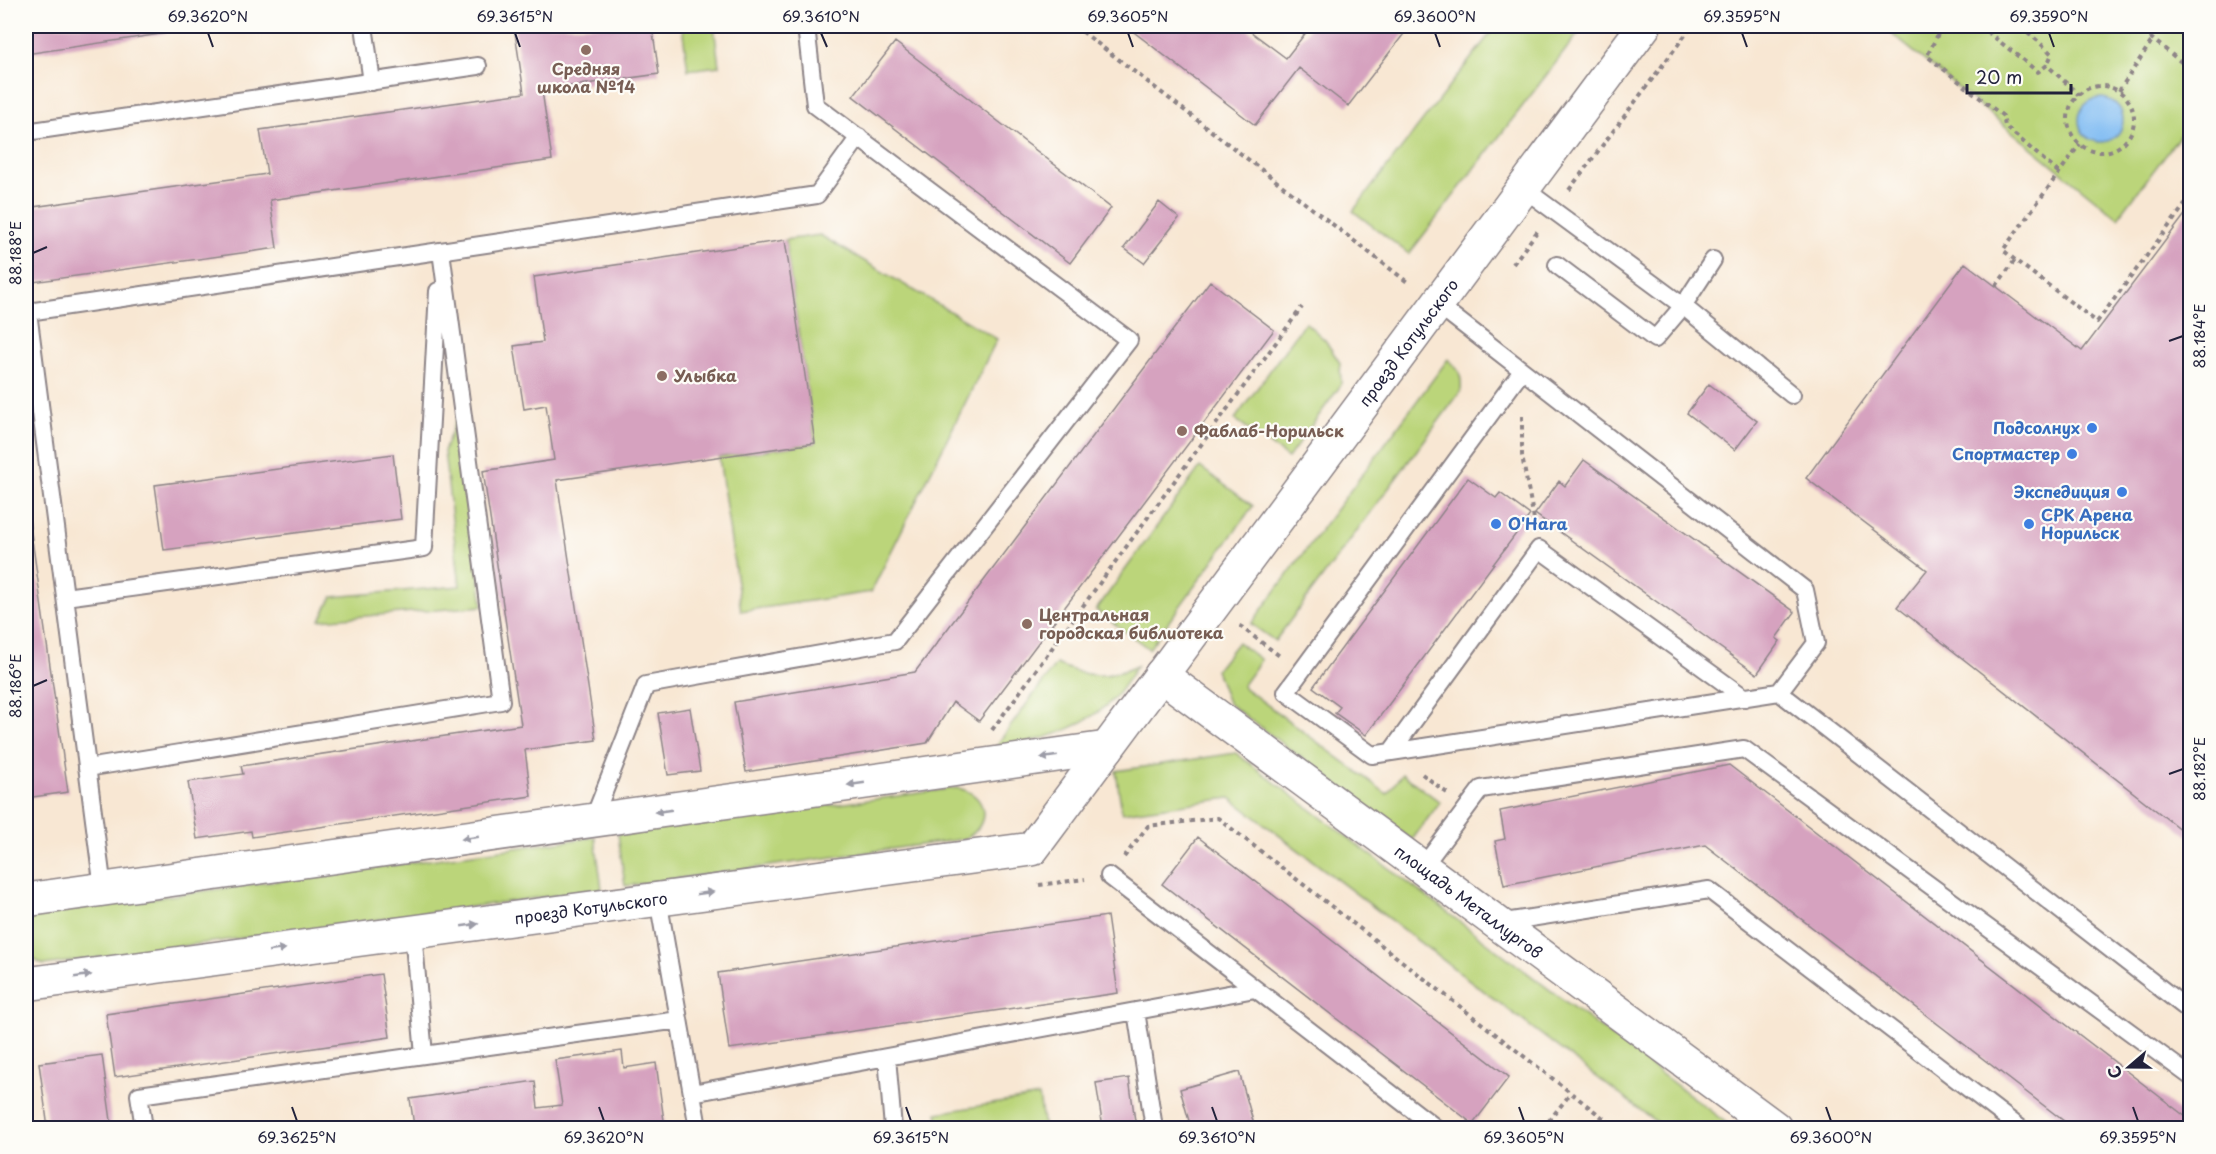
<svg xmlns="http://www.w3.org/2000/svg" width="2216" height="1154" font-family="'Playpen Sans',sans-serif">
  <rect width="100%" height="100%" fill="#fdfcf7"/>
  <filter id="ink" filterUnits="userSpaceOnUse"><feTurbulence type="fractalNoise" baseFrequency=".0167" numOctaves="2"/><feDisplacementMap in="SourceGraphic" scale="12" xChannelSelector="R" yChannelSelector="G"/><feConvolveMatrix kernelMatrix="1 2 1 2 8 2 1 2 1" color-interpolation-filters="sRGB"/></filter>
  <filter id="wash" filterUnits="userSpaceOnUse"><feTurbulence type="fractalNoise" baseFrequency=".008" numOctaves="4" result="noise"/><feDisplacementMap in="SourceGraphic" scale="24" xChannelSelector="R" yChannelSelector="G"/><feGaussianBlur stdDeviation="1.35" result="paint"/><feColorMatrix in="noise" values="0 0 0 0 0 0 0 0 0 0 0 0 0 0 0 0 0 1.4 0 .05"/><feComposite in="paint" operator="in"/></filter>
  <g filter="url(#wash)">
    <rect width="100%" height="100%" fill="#f8e7d3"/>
    <path fill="#bbd57a" stroke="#6e7c5a" stroke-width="1.5" d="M682 26H714L719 66 688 70Z
      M1496 26H1584L1409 254 1353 211Z
      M1882 26H2185L2190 30V122L2118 218Z
      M820 235 997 339 871 592 741 611 719 457 815 443 785 240Z
      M1305 322 1325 340 1340 363 1341 385 1288 458 1235 419Z
      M1448 359C1460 370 1462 376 1461 391L1275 641 1251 624Z
      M459 412 483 606 320 620 332 597 460 586 444 451Z
      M1200 467 1253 506 1149 649 1096 610Z
      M1238 642 1261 660 1242 686 1387 794 1402 774 1440 802 1412 840 1228 703 1216 670Z
      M1056 664C1087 677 1105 680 1137 666 1130 676 1123 688 1115 697 1087 727 1036 745 996 746Z
      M1236 753 1733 1128H1664L1230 798 1122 813 1116 771Z
      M956 788C988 792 993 827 963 839L625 886 618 834Z
      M595 837 602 889 44 965C20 955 19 931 37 914Z
      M1039 1096 1044 1128H940L937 1113Z"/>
    <path fill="#80bcf3" stroke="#516f97" stroke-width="1.5" d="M2079 120a22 22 0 1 1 44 0a22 22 0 1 1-44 0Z"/>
    <g id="blocks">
      <path fill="#d6a2bf" d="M26 26H207L208 27 26 54Z
        M514 26H652L659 74 542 90 552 160 270 200 277 248 26 283V208L267 174 260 130 524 93Z
        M1126 26H1243L1286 58 1311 26H1410L1348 106 1299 68 1255 125Z
        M895 42 1111 208 1070 263 853 96Z
        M1159 202 1179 218 1144 263 1124 248Z
        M2190 208V837L1897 607 1927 570 1806 478 1965 263 2082 351Z
        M785 240 815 443 557 480 596 740 525 750 531 796 252 837 251 831 197 839 188 782 243 774 241 766 521 725 483 471 554 460 546 405 524 409 514 346 543 342 534 277Z
        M1210 281 1274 330 979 721 953 702 927 743 746 772 734 702 915 672Z
        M1709 384 1757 421 1735 450 1687 413Z
        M393 454 401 519 164 550 155 485Z
        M1584 460 1795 612 1776 638 1780 641 1757 674 1535 514 1559 481 1565 486Z
        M1468 478 1496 498 1500 493 1530 515 1366 735 1335 713 1340 707 1313 687Z
        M26 497 68 792 26 798Z
        M690 708 700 771 668 775 658 713Z
        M1729 765 2190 1120V1128H2073L1705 845 1504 885 1495 841 1505 839 1500 811Z
        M1198 837 1509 1077 1473 1124 1162 884Z
        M1107 916 1118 993 729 1049 718 973Z
        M381 974 390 1037 115 1077 106 1014Z
        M622 1051 624 1068 656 1063 665 1128H408L414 1126 410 1099 535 1081 538 1108 562 1105 555 1060Z
        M102 1055 112 1128H48L39 1063Z
        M1239 1072 1255 1128H1191L1180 1089Z
        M1129 1078 1136 1128H1103L1096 1083Z"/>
    </g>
  </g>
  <g filter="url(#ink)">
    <use href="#blocks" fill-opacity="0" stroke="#8d8487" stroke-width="1.5"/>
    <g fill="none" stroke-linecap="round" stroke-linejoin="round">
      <g stroke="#8d8487" stroke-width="20">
        <path id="service" d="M364 26 372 82
          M26 132 478 66
          M1523 188 1683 306 1713 260
          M1557 265 1655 339 1683 306 1792 395
          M1437 304 1805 590 1816 643 1779 692 2190 1011
          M1522 371 1286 692 1372 755 1779 692
          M65 597 424 548 438 291
          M1391 752 1539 549 1745 698
          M87 768 501 701 441 251
          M593 820 646 685 895 641 1129 340 815 105 806 26
          M1422 868 1481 789 1744 749 2190 1076
          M1109 876 1436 1128
          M103 889 28 312 817 195 859 137
          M658 899 698 1128
          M1498 923 1709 890 2020 1128
          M1136 1011 1154 1128
          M424 1055 679 1020
          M887 1057 893 1128
          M692 1093 1255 989
          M144 1128 139 1095 424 1055 413 932"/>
      </g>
      <g stroke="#8d8487" stroke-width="36">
        <g id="minor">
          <path id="s1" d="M1161 675 1775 1128"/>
        </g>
      </g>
      <g stroke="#8d8487" stroke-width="36">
        <g id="tertiary">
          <path d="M26 900 1107 748"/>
          <path id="s2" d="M26 984 1032 849 1644 26"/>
        </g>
      </g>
      <path stroke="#8d8487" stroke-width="4" stroke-dasharray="4.5 4.5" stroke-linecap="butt" d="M1075 26 1410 284
        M1942 26 1927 56 2003 116 2005 126 2059 173
        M1980 26 2038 72 2047 65 2079 95
        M2021 26 2052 54 2047 65
        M2136 26 2190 69
        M2068 119a33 33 0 1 1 66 0a33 33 0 1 1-66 0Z
        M2119 91 2153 39
        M1569 190 1692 26
        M2015 260 2003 250 2080 144
        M1513 264 1539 229
        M1996 286 2015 260 2097 322 2190 198
        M1522 416V456L1535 525
        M1242 625 1241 627 1281 657
        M992 730 1302 307
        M1422 774 1447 793
        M1124 857 1148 826 1218 818 1616 1128
        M1039 885 1085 879
        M26 1072 33 1128
        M1543 1128 1571 1093"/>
      <use href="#service" stroke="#fff" stroke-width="16"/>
      <use href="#minor" stroke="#fff" stroke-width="33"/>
      <use href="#tertiary" stroke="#fff" stroke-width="33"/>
    </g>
    <defs><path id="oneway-solid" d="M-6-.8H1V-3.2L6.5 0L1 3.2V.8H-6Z" transform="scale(1.5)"/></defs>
    <g fill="#9c9ca7">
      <use href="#oneway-solid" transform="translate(1049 757) rotate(172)"/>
      <use href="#oneway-solid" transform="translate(856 784) rotate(172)"/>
      <use href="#oneway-solid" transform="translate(663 811) rotate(172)"/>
      <use href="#oneway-solid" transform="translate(470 838) rotate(172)"/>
      <use href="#oneway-solid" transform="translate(705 893) rotate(-8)"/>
      <use href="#oneway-solid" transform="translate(470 925) rotate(-8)"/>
      <use href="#oneway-solid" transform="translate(277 950) rotate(-8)"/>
      <use href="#oneway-solid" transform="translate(83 976) rotate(-8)"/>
    </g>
  </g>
  <path fill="none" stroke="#22223b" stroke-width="2" d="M208 33 213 47M515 33 520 47M821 33 827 47M1128 33 1133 47M1435 33 1440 47M1742 33 1747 47M2049 33 2054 47M33 253 47 247M2169 341 2183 336M33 686 47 680M2169 774 2183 769M292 1107 297 1121M599 1107 604 1121M906 1107 911 1121M1212 1107 1217 1121M1519 1107 1524 1121M1826 1107 1831 1121M2133 1107 2138 1121"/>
  <g fill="#8d6e63" stroke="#fdfcf7" stroke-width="2">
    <circle cx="586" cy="50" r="6"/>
    <circle cx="662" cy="376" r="6"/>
    <circle cx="1182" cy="431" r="6"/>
    <circle cx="1027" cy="624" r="6"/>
  </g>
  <g fill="#3f7fe0" stroke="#fdfcf7" stroke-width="2">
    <circle cx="2092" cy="428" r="6"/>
    <circle cx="2072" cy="454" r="6"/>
    <circle cx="2122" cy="492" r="6"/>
    <circle cx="1496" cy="524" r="6"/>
    <circle cx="2029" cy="524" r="6"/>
  </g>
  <g text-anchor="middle" stroke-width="4.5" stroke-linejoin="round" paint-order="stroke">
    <g font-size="16" font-weight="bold" fill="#785e54" stroke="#fdfcf7" text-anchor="start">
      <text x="586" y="75" text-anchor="middle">Средняя<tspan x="586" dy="18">школа №14</tspan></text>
      <text x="674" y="382">Улыбка</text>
      <text x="1194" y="437">Фаблаб-Норильск</text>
      <text x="1039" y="621">Центральная<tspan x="1039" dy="18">городская библиотека</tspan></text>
    </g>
    <g font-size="16" fill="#22223b" stroke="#fdfcf7">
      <text dy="6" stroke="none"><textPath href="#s2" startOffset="1646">проезд Котульского</textPath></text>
      <text dy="6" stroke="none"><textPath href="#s1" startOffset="382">площадь Металлургов</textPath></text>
      <text dy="6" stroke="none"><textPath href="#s2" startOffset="570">проезд Котульского</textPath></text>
    </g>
    <g font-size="16" font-weight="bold" fill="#366cbe" stroke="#fdfcf7" text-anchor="end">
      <text x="2080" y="434">Подсолнух</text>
      <text x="2060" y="460">Спортмастер</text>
      <text x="2110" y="498">Экспедиция</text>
      <text x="2041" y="521" text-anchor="start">СРК Арена<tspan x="2041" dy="18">Норильск</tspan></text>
      <text x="1508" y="530" text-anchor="start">O'Hara</text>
    </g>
  </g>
  <rect width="2216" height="1154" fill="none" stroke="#fdfcf7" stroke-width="66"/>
  <g transform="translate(2129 1067) rotate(250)" stroke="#fdfcf7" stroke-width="4.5" paint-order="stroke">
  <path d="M0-4.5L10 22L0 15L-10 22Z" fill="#22223b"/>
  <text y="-9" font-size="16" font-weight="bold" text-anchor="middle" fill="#22223b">С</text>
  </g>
  <path d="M1967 84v9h104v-9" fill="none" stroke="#22223b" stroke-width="3"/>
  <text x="1976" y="84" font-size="18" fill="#22223b" stroke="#fdfcf7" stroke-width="4.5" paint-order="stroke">20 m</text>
  <rect x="33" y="33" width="2150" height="1088" fill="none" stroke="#22223b" stroke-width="2"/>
  <g font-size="15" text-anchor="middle" fill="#22223b">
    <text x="208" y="22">69.3620°N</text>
    <text x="515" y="22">69.3615°N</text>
    <text x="821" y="22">69.3610°N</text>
    <text x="1128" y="22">69.3605°N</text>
    <text x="1435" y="22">69.3600°N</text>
    <text x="1742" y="22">69.3595°N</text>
    <text x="2049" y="22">69.3590°N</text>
    <text transform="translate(16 253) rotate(-90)" y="5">88.188°E</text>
    <text transform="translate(2200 336) rotate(-90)" y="5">88.184°E</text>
    <text transform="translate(16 686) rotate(-90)" y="5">88.186°E</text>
    <text transform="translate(2200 769) rotate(-90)" y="5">88.182°E</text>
    <text x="297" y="1143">69.3625°N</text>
    <text x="604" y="1143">69.3620°N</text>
    <text x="911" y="1143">69.3615°N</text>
    <text x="1217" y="1143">69.3610°N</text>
    <text x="1524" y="1143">69.3605°N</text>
    <text x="1831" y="1143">69.3600°N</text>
    <text x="2138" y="1143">69.3595°N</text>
  </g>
</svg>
